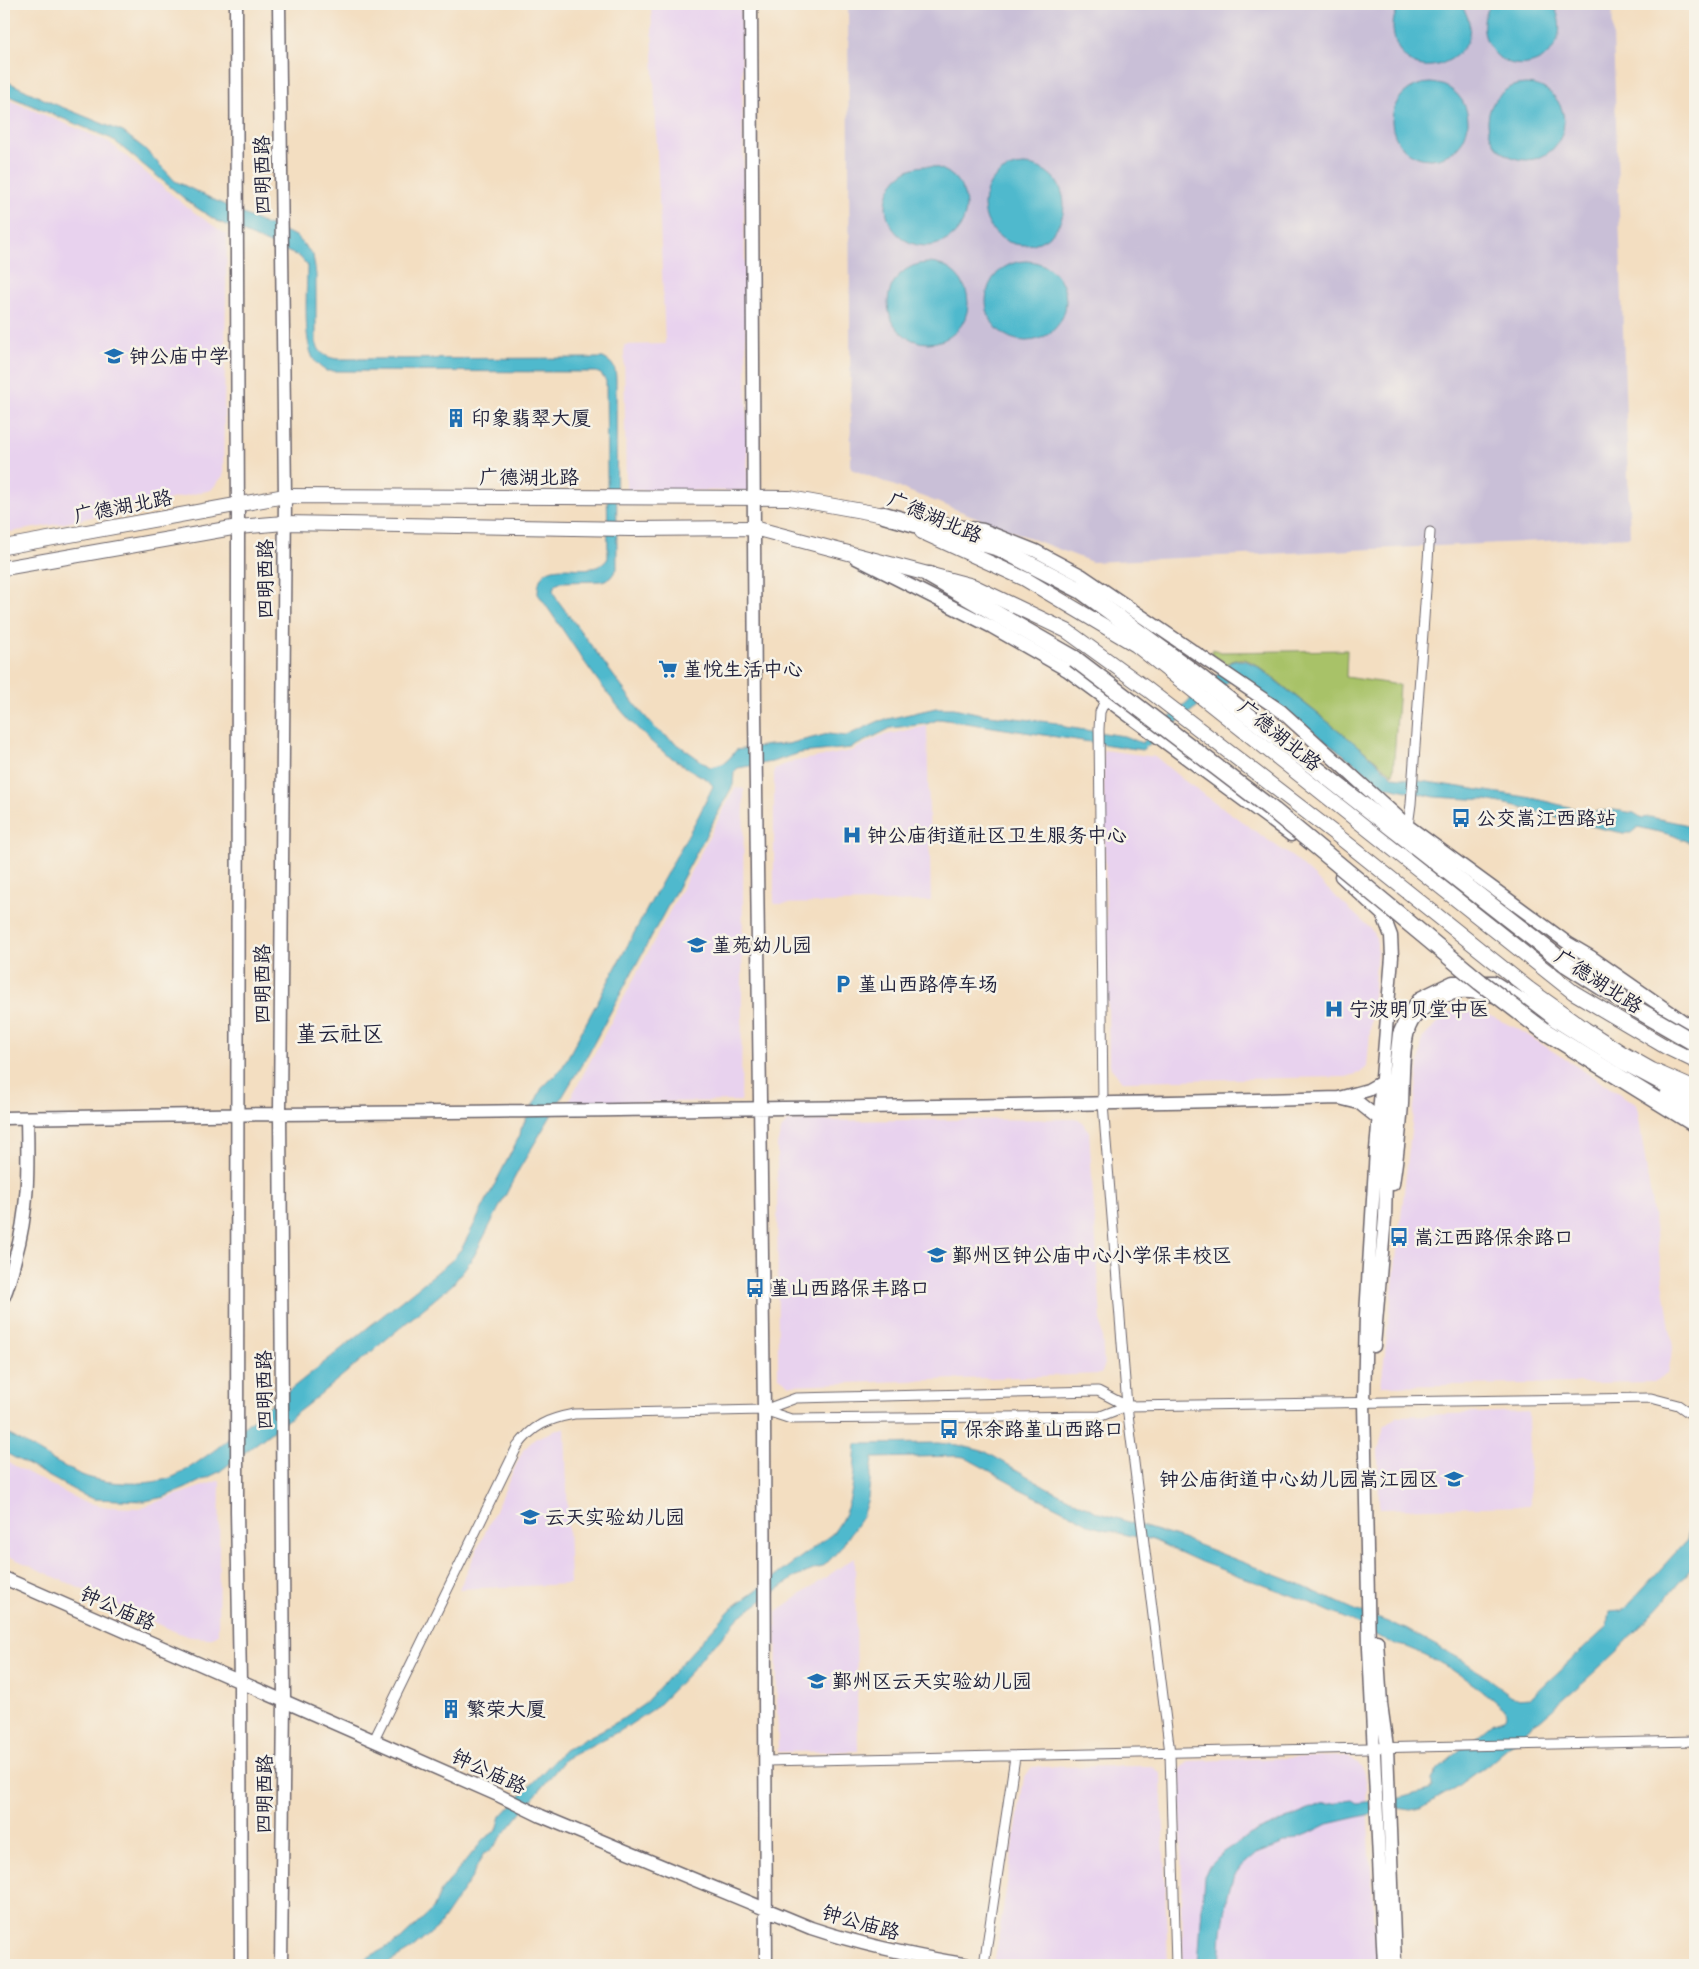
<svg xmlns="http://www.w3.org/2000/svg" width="1699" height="1969" font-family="Dekko,'LXGW WenKai TC',sans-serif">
  <rect width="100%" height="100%" fill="#f7f3e8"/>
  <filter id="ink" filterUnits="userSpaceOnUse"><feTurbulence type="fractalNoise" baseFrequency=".02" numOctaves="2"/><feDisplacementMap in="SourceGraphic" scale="10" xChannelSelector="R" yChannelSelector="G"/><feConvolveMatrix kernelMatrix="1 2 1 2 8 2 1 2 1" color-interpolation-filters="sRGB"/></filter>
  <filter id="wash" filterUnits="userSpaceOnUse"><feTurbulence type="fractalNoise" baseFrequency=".0096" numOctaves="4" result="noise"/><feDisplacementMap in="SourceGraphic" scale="20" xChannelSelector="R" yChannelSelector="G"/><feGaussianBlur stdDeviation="1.12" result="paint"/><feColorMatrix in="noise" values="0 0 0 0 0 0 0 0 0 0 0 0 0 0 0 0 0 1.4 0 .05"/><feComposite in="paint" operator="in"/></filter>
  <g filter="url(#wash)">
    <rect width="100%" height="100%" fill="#f3dec1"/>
    <path fill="#e8d2ee" d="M651 4H741L748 491 626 490 624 345 665 344Z
      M4 98 109 142 188 208 227 235 223 476 211 490 70 522 4 533Z
      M927 726 931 901 774 904V769L791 762 852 751 880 736Z
      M1103 750 1156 757 1182 779 1295 859 1371 929 1377 940V951L1367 1067 1360 1073 1346 1077 1122 1081 1111 1068 1109 1059Z
      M735 788 744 789 741 1101 568 1103Z
      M1482 1012 1518 1029 1637 1105 1673 1348 1668 1373 1654 1382 1381 1386 1422 1039 1447 1013Z
      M1079 1119 1089 1130 1104 1367 1101 1374 790 1385 778 1376 777 1144 782 1128 789 1121Z
      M1528 1411 1530 1506 1379 1509 1378 1451 1384 1426 1398 1416Z
      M565 1427 570 1584 459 1589 523 1450 536 1438Z
      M4 1460 83 1502 108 1507 139 1508 220 1480 218 1634 210 1638 192 1637 176 1632 4 1554Z
      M855 1557 858 1751 778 1752 776 1612Z
      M1348 1756 1358 1763 1365 1773 1377 1965H1183L1180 1770 1189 1761Z
      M1153 1766 1161 1774 1168 1965H994L1024 1778 1032 1767Z"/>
    <path fill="#c9bfd7" d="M848 4H1612L1630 537 1092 562 851 469Z"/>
    <path fill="#a8c268" stroke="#657252" d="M1213 649 1221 652 1347 650 1346 677 1399 685 1393 774 1257 665C1245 658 1239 656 1227 664L1211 654Z"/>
    <path fill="#50b9cd" stroke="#396e84" d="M1401 4H1460C1498 52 1411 96 1395 40 1391 27 1393 14 1401 4Z
      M1492 4H1553C1583 59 1502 91 1485 36 1482 26 1484 12 1492 4Z
      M4 80 52 103 123 132 145 149 175 181 260 222 296 236 313 255 316 275V342C319 353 325 357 337 359L603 358C614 363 616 369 616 381L617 569 610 578 602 581 560 582 555 584 553 590 556 598 636 706 656 729 710 767C724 765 728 761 736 750L770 745 788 744 828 734 846 736 879 721 936 708H954L981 714 1057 723 1065 727 1124 736 1142 743 1231 662C1241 658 1247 661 1257 666L1352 741 1394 777 1532 798 1589 812 1614 810 1634 813 1642 818 1650 817 1684 824 1695 828V845L1672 835 1638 827 1631 833H1623L1580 824 1521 807 1486 800 1435 797 1384 786 1305 725 1236 676 1142 750 940 719 926 724 891 728 851 748 800 753 772 762 738 768 734 772 733 785 726 798 588 1054 518 1171 474 1256 453 1284 307 1405 219 1472 184 1489 164 1497 145 1501 94 1499 83 1495 4 1452V1432C29 1445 52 1461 77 1473 101 1485 151 1487 175 1476 190 1469 203 1458 216 1449L451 1261 462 1248 520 1135 521 1129 542 1088 562 1068 647 909 699 815 713 786 708 780C690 770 672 759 656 746 608 704 575 646 538 594 537 546 592 585 608 558L606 381 601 374 596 372 326 371C320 367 315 363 312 356 303 335 307 289 307 265L300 257 217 221 191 204 112 139 4 94Z
      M1392 121a38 38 0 1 1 76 0a38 38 0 1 1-76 0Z
      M1488 122a38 38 0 1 1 76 0a38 38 0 1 1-76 0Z
      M984 205a40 40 0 1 1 80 0a40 40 0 1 1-80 0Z
      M886 206a40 40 0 1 1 80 0a40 40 0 1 1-80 0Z
      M986 301a40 40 0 1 1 80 0a40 40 0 1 1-80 0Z
      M888 303a40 40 0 1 1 80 0a40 40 0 1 1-80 0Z
      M938 1443 958 1445 986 1452 1048 1488 1097 1512 1183 1539 1291 1581 1355 1610 1404 1628 1464 1661 1516 1699 1530 1698 1608 1626 1610 1612 1621 1611 1625 1608 1687 1540 1691 1520 1695 1511V1563L1663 1602 1622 1646 1589 1677 1487 1765 1457 1787 1421 1808 1410 1810 1397 1808 1328 1824 1308 1834 1256 1854 1242 1866 1233 1878 1228 1895 1222 1931 1220 1965H1198L1204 1876 1210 1865 1223 1852 1251 1834 1323 1804 1353 1800 1358 1803 1400 1798 1429 1790 1432 1788V1780L1438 1769 1494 1722 1506 1718 1507 1714 1506 1711 1480 1689 1451 1669 1426 1655 1407 1647 1393 1644 1351 1621 1299 1598 1201 1562 1153 1540 1123 1534 1091 1526 1073 1515 1016 1487 1012 1483 964 1457 957 1456 873 1458 868 1498 862 1517 840 1549 825 1565 794 1578 739 1617 717 1643 710 1647 691 1671 655 1708 625 1728 565 1759 490 1851 484 1853 475 1870 473 1876 438 1927 412 1949 385 1965H354L400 1940 433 1909 441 1891 484 1839 497 1830 501 1816 564 1750 621 1720 643 1705 731 1609 832 1534C855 1506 853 1478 856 1444Z"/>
  </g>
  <g filter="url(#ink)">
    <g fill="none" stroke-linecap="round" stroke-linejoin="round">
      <g stroke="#6b646a" stroke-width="11">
        <path id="street" d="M1106 698 1100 712 1099 729 1103 1104 1127 1406 1170 1753 1176 1965
          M1408 826 1411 804 1430 532
          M764 1410 791 1419 1101 1416 1127 1406 1651 1398 1678 1405 1695 1417
          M374 1740 517 1447C533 1425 548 1419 574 1414L764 1410 796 1398 1098 1391 1127 1406
          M766 1761 1695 1741
          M984 1965 1015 1757"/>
      </g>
      <g stroke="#6b646a" stroke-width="15">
        <path id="secondary" d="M236 4 238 527 237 1511 240 1682 241 1965
          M279 4 285 496 280 1113 284 1701 281 1965
          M751 4 755 712 764 1410 766 1965
          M928 522 983 530 1036 551 1081 575 1281 711 1408 826 1569 944 1591 957 1687 1024 1695 1059
          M856 558 992 627 1067 670 1291 835
          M1341 876 1383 915 1391 936 1392 957 1376 1150 1366 1315 1364 1403 1369 1648 1384 1965
          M1666 1095 1695 1113
          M4 1118C449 1110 894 1110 1339 1098
          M1379 1119 1359 1103 1339 1098 1368 1090 1382 1082
          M1393 1184C1397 1157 1400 1131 1402 1104 1403 1083 1402 1049 1409 1028 1415 1011 1442 994 1460 992 1473 991 1485 994 1498 997
          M4 1296C9 1284 12 1272 15 1259 29 1209 28 1169 27 1118
          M1374 1346 1385 1218 1387 1139 1399 1034 1408 1014 1420 998 1453 982H1494L1622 1063 1695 1102
          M4 1578 500 1796 541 1816 811 1928C865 1946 914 1956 969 1965
          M1377 1641 1381 1704 1387 1747 1395 1965"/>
      </g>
      <g stroke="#6b646a" stroke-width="16">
        <path id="primary" d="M922 532 1025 579 1136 645 1573 992 1666 1047 1695 1061
          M4 547 285 496 790 498 884 515 893 519
          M4 568 238 527 284 523 630 529 754 528 973 586 1067 631 1147 689 1343 840 1529 989 1585 1029 1622 1053 1652 1070 1695 1089"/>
      </g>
      <g stroke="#6b646a" stroke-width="19">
        <path id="highway" d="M884 515 999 548 1082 591 1189 669 1566 964
          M929 575 1075 659
          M1543 1030 1695 1124"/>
      </g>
      <use href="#street" stroke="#fff" stroke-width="9"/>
      <use href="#secondary" stroke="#fff" stroke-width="12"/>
      <use href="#primary" stroke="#fff" stroke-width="14"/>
      <use href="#highway" stroke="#fff" stroke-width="16"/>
      <g stroke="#6b646a" stroke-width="19" stroke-linecap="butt">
        <path id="highway-bridge" d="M1075 659 1274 811 1480 982 1543 1030
          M1566 964 1638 1010 1695 1043"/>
      </g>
      <use href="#highway-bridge" stroke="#fff" stroke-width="16"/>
    </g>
  </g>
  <defs>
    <g id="school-bare" transform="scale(1.5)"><path d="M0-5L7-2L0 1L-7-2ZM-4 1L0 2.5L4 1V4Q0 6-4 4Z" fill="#1f6fb2" stroke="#f7f3e8" stroke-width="2.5" paint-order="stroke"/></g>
    <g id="building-bare" transform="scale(1.5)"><path d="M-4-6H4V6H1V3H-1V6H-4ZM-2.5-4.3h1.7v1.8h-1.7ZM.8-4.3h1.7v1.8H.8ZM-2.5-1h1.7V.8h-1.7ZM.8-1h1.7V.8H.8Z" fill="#1f6fb2" stroke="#f7f3e8" stroke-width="2.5" paint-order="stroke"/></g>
    <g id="supermarket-bare" transform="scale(1.5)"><path d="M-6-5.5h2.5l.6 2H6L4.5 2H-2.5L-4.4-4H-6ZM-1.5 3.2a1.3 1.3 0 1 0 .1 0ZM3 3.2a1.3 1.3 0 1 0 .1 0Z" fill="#1f6fb2" stroke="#f7f3e8" stroke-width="2.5" paint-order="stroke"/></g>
    <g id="bus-bare" transform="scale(1.5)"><path d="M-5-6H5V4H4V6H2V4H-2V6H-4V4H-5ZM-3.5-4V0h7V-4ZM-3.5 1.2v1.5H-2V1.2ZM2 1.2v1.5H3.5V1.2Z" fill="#1f6fb2" stroke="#f7f3e8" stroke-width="2.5" paint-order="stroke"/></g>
    <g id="hospital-bare" transform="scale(1.5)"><path d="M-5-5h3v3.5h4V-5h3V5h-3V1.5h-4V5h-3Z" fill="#1f6fb2" stroke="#f7f3e8" stroke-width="2.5" paint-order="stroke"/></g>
    <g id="parking-bare" transform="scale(1.5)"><path d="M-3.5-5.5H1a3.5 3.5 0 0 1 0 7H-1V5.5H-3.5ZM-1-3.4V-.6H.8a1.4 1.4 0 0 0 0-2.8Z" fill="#1f6fb2" stroke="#f7f3e8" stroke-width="2.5" paint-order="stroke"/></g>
  </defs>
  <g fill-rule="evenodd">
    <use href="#school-bare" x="114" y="356"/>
    <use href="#building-bare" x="456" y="418"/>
    <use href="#supermarket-bare" x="668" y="669"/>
    <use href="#bus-bare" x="1461" y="818"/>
    <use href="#hospital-bare" x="852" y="835"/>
    <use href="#school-bare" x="697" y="945"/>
    <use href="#parking-bare" x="843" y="984"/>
    <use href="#hospital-bare" x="1334" y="1009"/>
    <use href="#bus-bare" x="1399" y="1237"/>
    <use href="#school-bare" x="937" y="1255"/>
    <use href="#bus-bare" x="755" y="1288"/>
    <use href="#bus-bare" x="949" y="1429"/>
    <use href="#school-bare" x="1454" y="1479"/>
    <use href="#school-bare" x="530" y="1517"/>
    <use href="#school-bare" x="817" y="1681"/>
    <use href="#building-bare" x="451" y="1709"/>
  </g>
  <g text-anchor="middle" stroke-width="5" stroke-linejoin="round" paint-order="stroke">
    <g font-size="20" fill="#22223b" stroke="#f7f3e8">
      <text transform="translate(262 175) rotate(-91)" y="7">四明西路</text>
      <text x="529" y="484">广德湖北路</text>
      <text transform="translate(123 506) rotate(-11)" y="7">广德湖北路</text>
      <text transform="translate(935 517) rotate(23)" y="7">广德湖北路</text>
      <text transform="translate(265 579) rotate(-90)" y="7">四明西路</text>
      <text transform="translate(1280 735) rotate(39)" y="7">广德湖北路</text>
      <text transform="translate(1599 981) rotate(33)" y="7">广德湖北路</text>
      <text transform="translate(262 984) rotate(-90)" y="7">四明西路</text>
      <text transform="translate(264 1390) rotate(-91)" y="7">四明西路</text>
      <text transform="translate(118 1608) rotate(24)" y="7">钟公庙路</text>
      <text transform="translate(489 1771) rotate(25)" y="7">钟公庙路</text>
      <text transform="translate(264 1794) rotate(-89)" y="7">四明西路</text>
      <text transform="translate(861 1922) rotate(16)" y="7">钟公庙路</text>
    </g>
    <g font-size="20" fill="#22223b" stroke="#f7f3e8" text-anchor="start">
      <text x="129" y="363">钟公庙中学</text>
      <text x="471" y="425">印象翡翠大厦</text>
      <text x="683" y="676">堇悦生活中心</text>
      <text x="1476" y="825">公交嵩江西路站</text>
      <text x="867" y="842">钟公庙街道社区卫生服务中心</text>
      <text x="712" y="952">堇苑幼儿园</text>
      <text x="858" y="991">堇山西路停车场</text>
      <text x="1349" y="1016">宁波明贝堂中医</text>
      <text x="1414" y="1244">嵩江西路保余路口</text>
      <text x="952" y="1262">鄞州区钟公庙中心小学保丰校区</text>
      <text x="770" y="1295">堇山西路保丰路口</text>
      <text x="964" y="1436">保余路堇山西路口</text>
      <text x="1439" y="1486" text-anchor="end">钟公庙街道中心幼儿园嵩江园区</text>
      <text x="545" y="1524">云天实验幼儿园</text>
      <text x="832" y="1688">鄞州区云天实验幼儿园</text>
      <text x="466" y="1716">繁荣大厦</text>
    </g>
    <g font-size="22" fill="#22223b" stroke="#f7f3e8">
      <text x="340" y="1041">堇云社区</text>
    </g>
  </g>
  <rect width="1699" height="1969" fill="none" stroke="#f7f3e8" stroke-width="20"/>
</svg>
